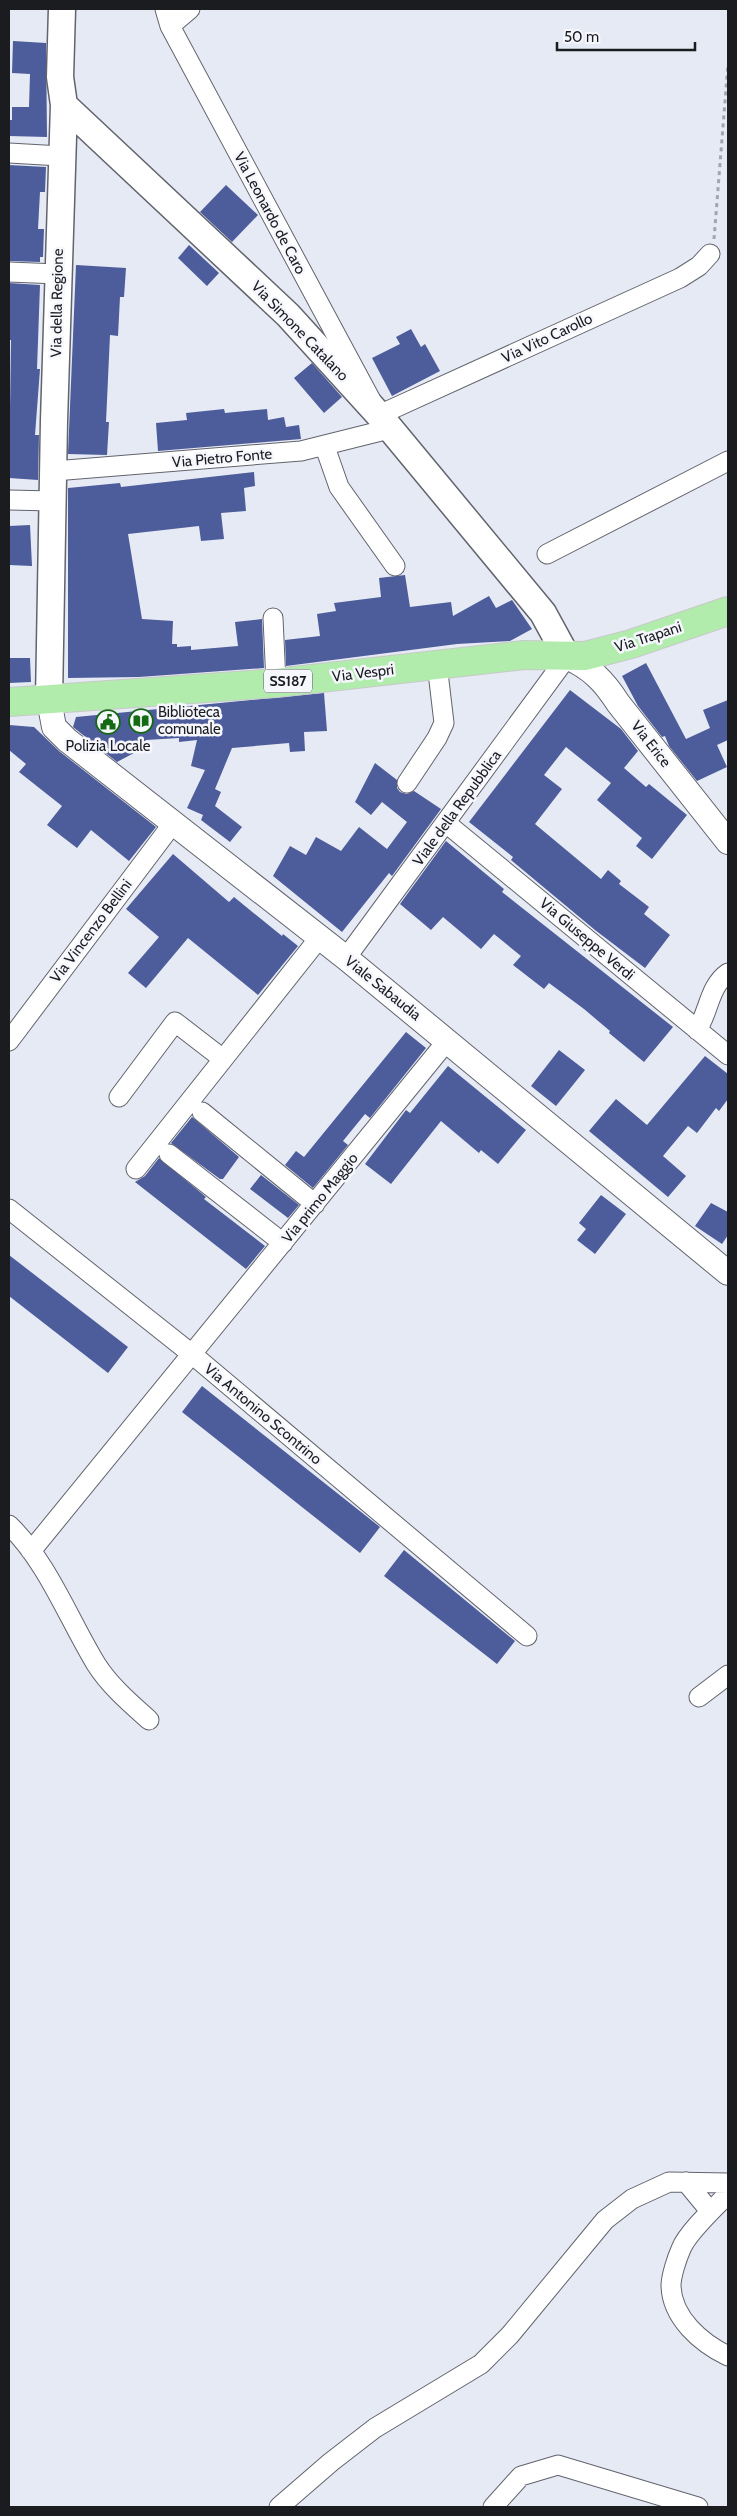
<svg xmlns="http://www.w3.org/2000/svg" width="737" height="2516" font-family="Cabin,sans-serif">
  <rect width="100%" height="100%" fill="#e6eaf4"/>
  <path fill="#4d5c9b" d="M13 41 46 43 47 137 9 136V120H12V107H29L30 74 12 73Z
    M9 165 46 167 45 192H40L38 229H44L43 257H40V262L9 261Z
    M226 185 258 215 232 242 200 212Z
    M189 245 219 273 207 286 178 258Z
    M76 265 126 268 124 297H120L118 336 110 335 106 422H109L107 455 68 454Z
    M9 283 40 285 37 369H40L35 435H39L38 480 9 478 11 340H9Z
    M411 329 421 347 425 344 440 371 392 396 372 358 400 344 396 337Z
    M312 363 342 397 324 413 294 378Z
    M224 409 225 413 267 409 268 420 284 417 286 427 299 425 301 439 158 451 156 423 187 420 186 413Z
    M254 472 255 486 244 488 246 511 221 513 224 539 201 541 199 526 128 534 142 619 173 621 172 644H177V647L191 646V650L238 646 235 622 262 619 264 668 139 677 68 678V488L120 483 121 487Z
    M30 525 32 566 9 565V526Z
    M405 575 410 607 451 602 453 616 489 596 496 608 512 600 532 629 510 641 457 644 286 666 285 640 320 636 317 614 336 611 334 603 381 597 379 578Z
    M9 658H30L31 682 9 683Z
    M646 663 686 739 710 728 703 710 728 700V740L717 745 727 767 697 781 669 746 665 736 662 737 638 706 622 676Z
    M570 690 621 729 638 751 624 768 646 787 649 784 687 815 652 859 636 846 642 838 597 800 611 783 566 747 544 775 562 789 535 824 601 879 608 870 621 881 619 884 649 907 644 914 670 935 645 968 595 930 511 860 513 857 469 822Z
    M324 693 327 731 304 732 305 751 290 752 289 743 232 748 215 789 221 792 215 806 242 827 230 842 201 820 203 815 187 808 205 770 191 766 197 740 179 742V738L146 740 147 753H134L117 762 73 727 76 717Z
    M9 725 34 727 59 751 156 827 129 861 91 830 77 848 47 825 62 806 19 772 26 764 9 750Z
    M375 763 397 780V788L400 792 407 794 414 791 441 809 392 876 389 873 342 932 273 876 290 846 306 855 316 837 341 851 359 827 387 849 407 822 382 802 371 815 355 802Z
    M446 841 504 889 502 892 673 1027 644 1062 609 1033 610 1031 584 1009 549 983 544 989 513 965 521 956 494 934 481 949 443 917 431 930 400 904Z
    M173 854 229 902 234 897 282 936 283 934 298 946 258 995 188 938 146 988 128 973 159 937 126 909Z
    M406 1032 426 1048 370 1118 365 1114 343 1141 348 1145 313 1188 285 1165 296 1151 304 1157Z
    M559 1050 585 1070 556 1106 531 1086Z
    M705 1056 728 1074V1099L719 1111 716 1108 697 1133 688 1126 663 1156 686 1176 668 1197 589 1131 616 1099 647 1125Z
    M448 1066 526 1130 498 1164 481 1150 479 1153 441 1121 391 1184 365 1164 406 1110 410 1113Z
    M192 1117 239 1157 223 1179H220L171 1143Z
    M159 1158 206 1197 204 1199 265 1246 246 1269 135 1182 145 1176Z
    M261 1175 299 1205 288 1218 250 1189Z
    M601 1195 626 1214 595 1254 577 1240 586 1229 579 1223Z
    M711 1203 728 1212V1235L722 1244 695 1226Z
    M9 1255 128 1347 108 1373 9 1296Z
    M202 1386 380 1527 360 1553 182 1412Z
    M404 1550 515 1641 497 1664 384 1576Z"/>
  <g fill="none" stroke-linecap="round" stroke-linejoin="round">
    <g stroke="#62646d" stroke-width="21">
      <path id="minor" d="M165 9 170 26 379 415 680 278 699 266 710 254
        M170 26 190 9
        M9 153 61 156
        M9 272 58 274
        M325 447 339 487 395 566
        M54 471 301 451 389 429
        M9 500 53 501
        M547 554 728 461
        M273 618 276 683
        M407 783 437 738 444 723 437 664
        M446 823 728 1055
        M346 958 567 657
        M697 1030C709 1012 709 986 728 973
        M9 1041 174 822
        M119 1097 175 1022 223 1059
        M202 1112 315 1204
        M169 1154 283 1243
        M136 1169 320 937
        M9 1209 193 1355 527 1636
        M9 1525C48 1563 68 1618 96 1664 110 1686 130 1703 149 1720
        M31 1551 447 1041
        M699 1697 728 1675
        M686 2182 710 2211
        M728 2194C715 2207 687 2233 681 2249 677 2258 671 2276 671 2286 672 2318 701 2343 728 2356
        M279 2507 331 2462 375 2428 481 2364 510 2335 605 2220 632 2199 669 2182 728 2183
        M493 2507 521 2476 558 2465 698 2507"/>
    </g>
    <g stroke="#62646d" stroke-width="26">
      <path id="tertiary" d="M567 657C591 668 604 681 618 703L728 842
        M49 700 54 727 67 740 346 958 728 1273"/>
    </g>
    <g stroke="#62646d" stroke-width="29">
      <path id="secondary" d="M64 105 288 315 379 415 543 613 567 657
        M49 700 54 421 64 105 60 77 62 9"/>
    </g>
    <g stroke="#c8c9c9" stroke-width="30">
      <path id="primary" d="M9 702 276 683 524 655 585 656 631 644 728 611"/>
    </g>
    <path stroke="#a2a5ad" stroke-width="3" stroke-dasharray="4 4" stroke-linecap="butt" d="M714 239 728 64"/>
    <use href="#minor" stroke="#fff" stroke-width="19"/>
    <use href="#tertiary" stroke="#fff" stroke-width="24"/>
    <use href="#secondary" stroke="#fff" stroke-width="26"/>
    <use href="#primary" stroke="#b1ecad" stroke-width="28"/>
  </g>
  <defs>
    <g id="library-ring" transform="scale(1.25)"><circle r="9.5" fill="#f5f7fd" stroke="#146a12" stroke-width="1.5"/><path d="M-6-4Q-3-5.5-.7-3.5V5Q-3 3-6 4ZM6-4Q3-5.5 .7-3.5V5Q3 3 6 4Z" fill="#146a12"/></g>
    <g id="civic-ring" transform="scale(1.25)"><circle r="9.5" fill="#f5f7fd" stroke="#146a12" stroke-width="1.5"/><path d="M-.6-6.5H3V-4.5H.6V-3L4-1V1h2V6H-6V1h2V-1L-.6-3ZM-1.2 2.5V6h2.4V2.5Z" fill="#146a12"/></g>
  </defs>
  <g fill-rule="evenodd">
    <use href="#library-ring" x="141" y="721"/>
    <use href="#civic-ring" x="108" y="722"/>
  </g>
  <g text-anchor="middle" stroke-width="5" stroke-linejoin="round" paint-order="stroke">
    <rect fill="#f5f7fd" stroke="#5c5e62" stroke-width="1" x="264" y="669.5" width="48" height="23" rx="4"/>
    <g font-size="14" font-weight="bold" fill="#1b1c20">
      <text x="288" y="686">SS187</text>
    </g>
    <g font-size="15" fill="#1b1c20" stroke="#f5f7fd">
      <text transform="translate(270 213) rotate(62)" y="5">Via Leonardo de Caro</text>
      <text transform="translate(57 303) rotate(-89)" y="5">Via della Regione</text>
      <text transform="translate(300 331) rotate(46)" y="5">Via Simone Catalano</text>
      <text transform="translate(547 338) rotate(-25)" y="5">Via Vito Carollo</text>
      <text transform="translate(222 458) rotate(-5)" y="5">Via Pietro Fonte</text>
      <text transform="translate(648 637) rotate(-18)" y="5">Via Trapani</text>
      <text transform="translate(363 673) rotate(-7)" y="5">Via Vespri</text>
      <text transform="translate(651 744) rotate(52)" y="5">Via Erice</text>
      <text transform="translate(457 808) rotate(-54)" y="5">Viale della Repubblica</text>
      <text transform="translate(91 931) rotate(-53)" y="5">Via Vincenzo Bellini</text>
      <text transform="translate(587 939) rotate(40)" y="5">Via Giuseppe Verdi</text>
      <text transform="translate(383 988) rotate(39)" y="5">Viale Sabaudia</text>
      <text transform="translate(320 1198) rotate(-51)" y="5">Via primo Maggio</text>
      <text transform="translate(263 1414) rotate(40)" y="5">Via Antonino Scontrino</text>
    </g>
    <g font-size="15" fill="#1b1c20" stroke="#f5f7fd" text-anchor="start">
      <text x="158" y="717">Biblioteca<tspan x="158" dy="17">comunale</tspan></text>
      <text x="108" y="751" text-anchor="middle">Polizia Locale</text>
    </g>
  </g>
  <rect width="737" height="2516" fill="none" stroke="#1b1c20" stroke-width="20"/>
  <path d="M557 42v8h138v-8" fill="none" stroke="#1b1c20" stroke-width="2.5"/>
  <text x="564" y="42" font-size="15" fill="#1b1c20" stroke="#f5f7fd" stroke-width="4" paint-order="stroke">50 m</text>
</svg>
